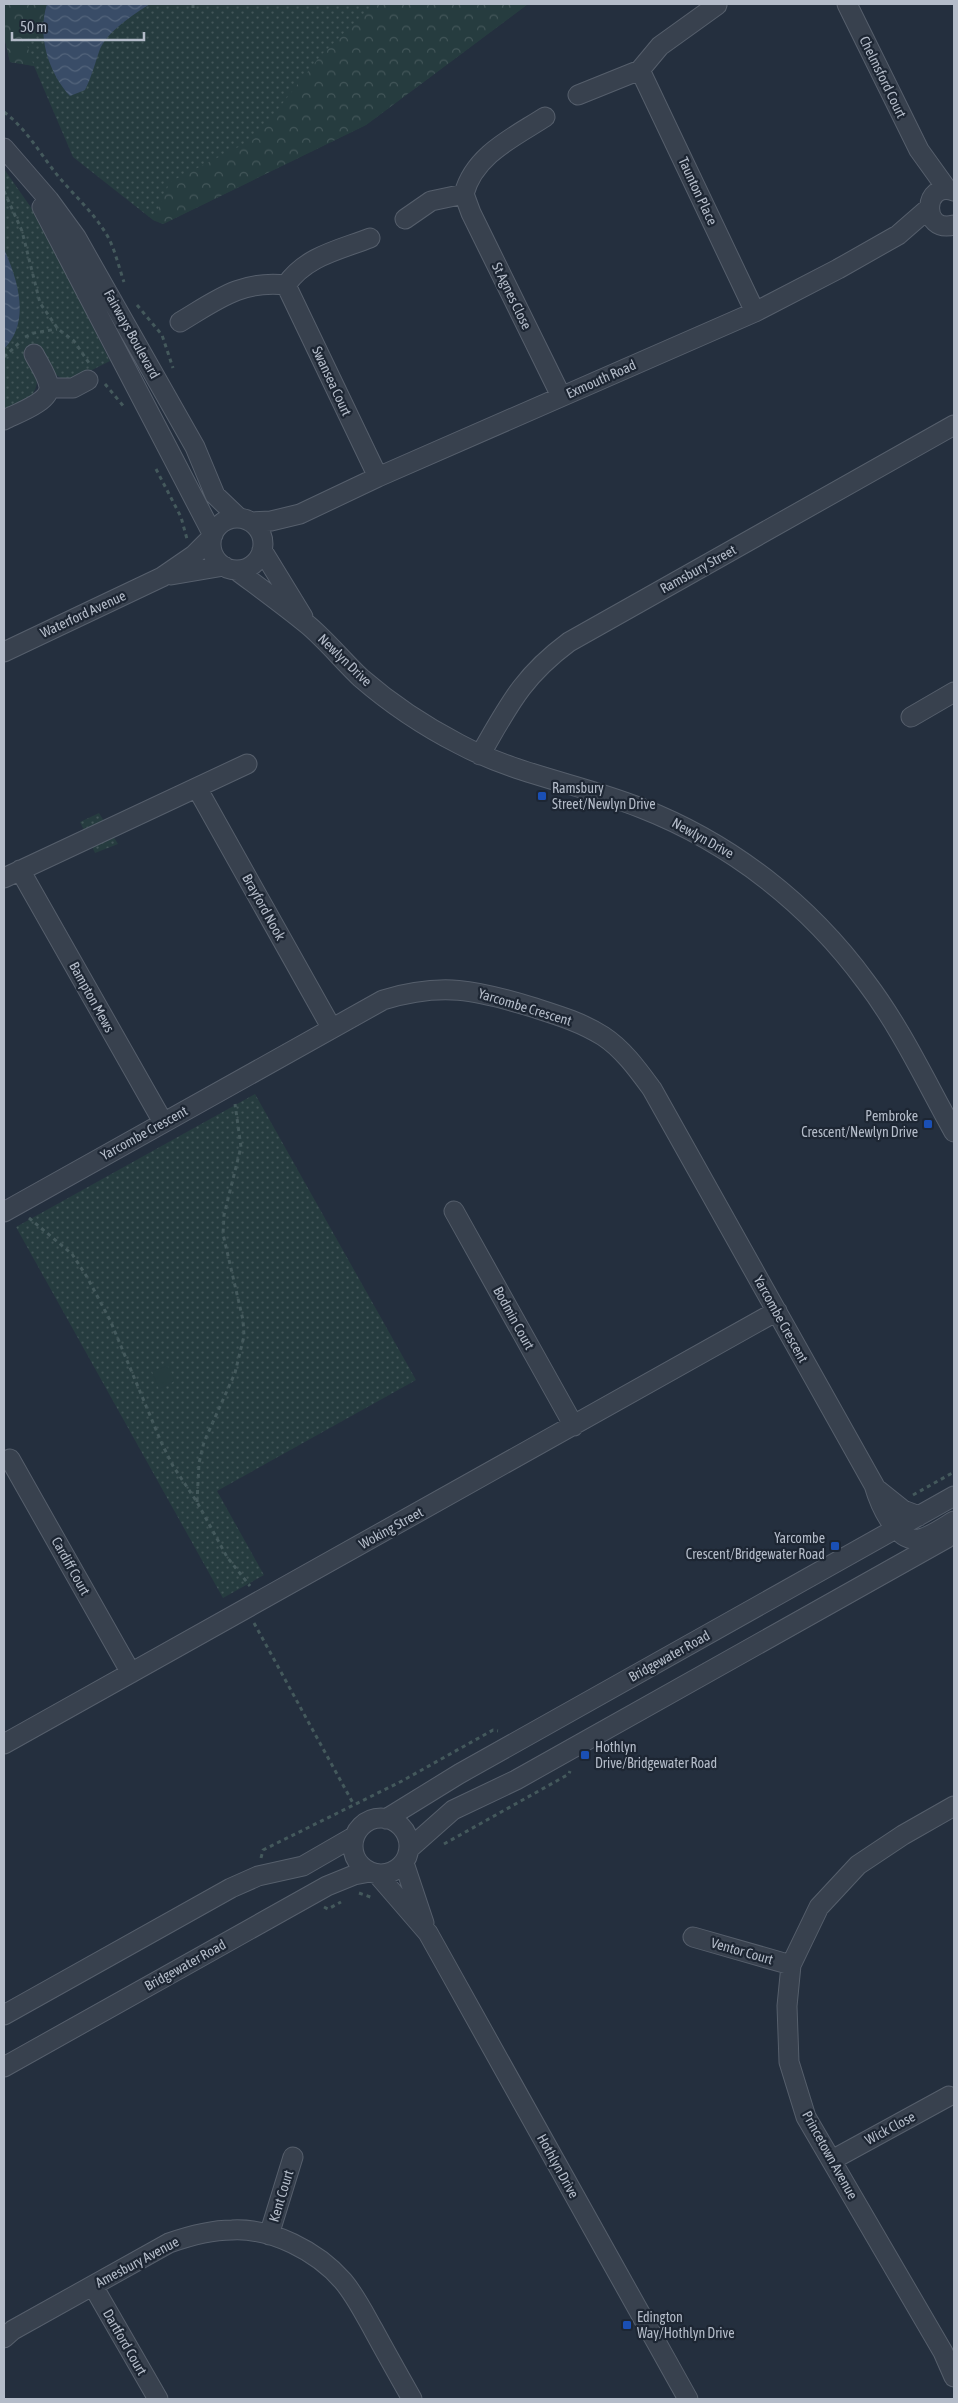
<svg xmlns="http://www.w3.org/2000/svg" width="958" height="2403" font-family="'Asap Condensed',sans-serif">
  <defs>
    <pattern id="grass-dots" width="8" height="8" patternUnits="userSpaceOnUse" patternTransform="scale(1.25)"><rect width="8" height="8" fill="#263c3f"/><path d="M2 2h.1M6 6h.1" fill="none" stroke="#435659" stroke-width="1.8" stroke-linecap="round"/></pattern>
    <pattern id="forest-crowns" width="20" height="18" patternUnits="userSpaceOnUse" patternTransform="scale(1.25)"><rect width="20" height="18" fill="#263c3f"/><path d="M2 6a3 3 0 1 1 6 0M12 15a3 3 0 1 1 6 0" fill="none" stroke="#435659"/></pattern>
    <pattern id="water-waves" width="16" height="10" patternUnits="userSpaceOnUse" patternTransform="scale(1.25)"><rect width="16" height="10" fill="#394c67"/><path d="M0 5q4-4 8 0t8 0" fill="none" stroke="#53647b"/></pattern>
  </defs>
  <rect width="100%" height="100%" fill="#242f3e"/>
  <path fill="url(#grass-dots)" d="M4 4H528L366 125 163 224 153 220 73 157 34 66 10 62 4 36Z
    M4 169 37 216 110 361 76 378H61L55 374 37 377C38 399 21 403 4 411Z
    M99 813 118 844 95 853 80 822Z
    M255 1094 416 1380 217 1491 264 1575 223 1598 16 1227Z"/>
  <path fill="url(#forest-crowns)" d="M4 4H47L44 14 26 42 34 66 10 62 4 36Z
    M374 4H528L366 125 163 224 153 220 170 182 254 139 321 55Z"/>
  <path fill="#263c3f" d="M168 1366 174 1378 173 1382 159 1389 152 1371Z"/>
  <path fill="url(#water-waves)" d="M47 4H150C134 14 108 31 100 49 95 63 92 76 85 90L70 96C48 72 37 35 47 4Z
    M4 249C18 280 31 322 4 349Z"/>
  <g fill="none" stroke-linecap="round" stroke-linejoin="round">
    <g stroke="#565f6c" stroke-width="21">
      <path id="minor" d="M847 4 919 150 947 189
        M640 70 755 312
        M578 95 640 70 660 46 717 5
        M4 148 49 200 76 237 195 447 215 495 239 518
        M954 191C923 180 920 234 954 225
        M464 194 471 213 561 396
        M42 207 213 535
        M405 219 431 201 464 194C474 155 514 137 545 117
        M286 285 378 477
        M180 322C217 300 241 280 286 285 306 256 339 250 370 238
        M49 388H73L88 380
        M4 420C15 414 51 402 49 386 47 375 39 364 34 354
        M211 544a26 26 0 1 1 52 0a26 26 0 1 1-52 0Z
        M251 522 271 521 300 514 378 477 755 312 838 269 898 235 929 208
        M262 550 303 617
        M236 570C260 588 285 606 308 625 327 641 343 661 361 678 391 704 424 726 459 744 517 775 581 784 641 808 731 843 809 904 866 982 901 1028 926 1082 954 1132
        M171 575 224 566
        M4 652 162 577 194 555 211 538
        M911 717 954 692
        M480 755C509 705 522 677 569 642L954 425
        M197 788 331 1027
        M20 870 163 1122
        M4 878 247 764
        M454 1211 574 1426
        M4 1212 383 1000C442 982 476 990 532 1007 557 1015 581 1022 603 1036 623 1049 638 1070 652 1089L874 1485C879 1502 895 1543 919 1539 930 1537 944 1527 954 1521
        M10 1459 131 1673
        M878 1490 903 1510 919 1516
        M4 1744 777 1311
        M954 1806 903 1835 858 1865 819 1907 791 1965 787 2006 789 2062 806 2117 943 2352 954 2377
        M353 1846a28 28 0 1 1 56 0a28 28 0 1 1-56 0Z
        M386 1819 459 1774 954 1496
        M409 1849 453 1810 516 1780 947 1538
        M404 1863 424 1923
        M377 1874 428 1933 688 2399
        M693 1937 791 1965
        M4 2015 231 1888 258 1876 303 1866 355 1836
        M4 2067 327 1886 354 1875 370 1872
        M832 2160 949 2096
        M269 2235 293 2157
        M93 2286 158 2399
        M4 2338 13 2330 169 2243C189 2236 210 2230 232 2230 272 2228 317 2251 343 2281 355 2295 364 2313 373 2329 386 2353 399 2376 412 2399"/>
    </g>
    <path stroke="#44595c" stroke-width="3" stroke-dasharray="4 4" stroke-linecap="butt" d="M193 4V12
      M4 112C24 127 36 147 51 167 67 189 88 206 103 229 114 244 118 265 124 282
      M4 191 22 231 40 303 58 329 74 341 89 363
      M137 305 162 335 173 368
      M25 337 34 333 57 329
      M4 357 19 343
      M105 384 125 408
      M156 469 181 517 187 539
      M29 1218 72 1254 87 1277 110 1320 162 1444 173 1466 197 1502 227 1557 250 1586
      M913 1495 954 1472
      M197 1502 199 1463 204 1442 235 1373 244 1336 243 1320 223 1234 224 1215 241 1147 235 1104
      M254 1623 354 1805
      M444 1844 569 1774 570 1771
      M261 1858 263 1850 402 1781 493 1730 498 1731
      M359 1893 373 1898
      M324 1907 328 1909 341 1902"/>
    <use href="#minor" stroke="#38414e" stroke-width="19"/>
  </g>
  <g fill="#1a4fb4" stroke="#1d2633" stroke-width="2">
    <rect x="537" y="791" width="10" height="10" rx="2.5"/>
    <rect x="923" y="1119" width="10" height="10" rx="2.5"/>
    <rect x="830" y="1541" width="10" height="10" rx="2.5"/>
    <rect x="580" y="1750" width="10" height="10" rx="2.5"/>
    <rect x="622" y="2320" width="10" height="10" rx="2.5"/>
  </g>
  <g text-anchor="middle" stroke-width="4.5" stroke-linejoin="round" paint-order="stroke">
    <g font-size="14" fill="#b4bcc9" stroke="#1d2633">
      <text transform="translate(883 77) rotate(64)" y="5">Chelmsford Court</text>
      <text transform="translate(698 191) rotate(65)" y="5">Taunton Place</text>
      <text transform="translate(512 296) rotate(64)" y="5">St Agnes Close</text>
      <text transform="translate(132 334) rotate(61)" y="5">Fairways Boulevard</text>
      <text transform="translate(601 379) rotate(-24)" y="5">Exmouth Road</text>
      <text transform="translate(332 381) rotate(65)" y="5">Swansea Court</text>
      <text transform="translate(698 569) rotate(-29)" y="5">Ramsbury Street</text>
      <text transform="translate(83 614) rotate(-25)" y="5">Waterford Avenue</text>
      <text transform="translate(345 660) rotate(44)" y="5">Newlyn Drive</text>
      <text transform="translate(703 838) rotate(29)" y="5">Newlyn Drive</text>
      <text transform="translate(264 907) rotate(61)" y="5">Brayford Nook</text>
      <text transform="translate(92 997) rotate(61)" y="5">Bampton Mews</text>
      <text transform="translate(525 1007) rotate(17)" y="5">Yarcombe Crescent</text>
      <text transform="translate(144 1133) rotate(-29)" y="5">Yarcombe Crescent</text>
      <text transform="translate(514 1318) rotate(61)" y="5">Bodmin Court</text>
      <text transform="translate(781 1319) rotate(61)" y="5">Yarcombe Crescent</text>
      <text transform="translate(391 1528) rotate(-29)" y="5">Woking Street</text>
      <text transform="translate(71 1566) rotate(61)" y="5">Cardiff Court</text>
      <text transform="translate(669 1656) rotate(-29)" y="5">Bridgewater Road</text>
      <text transform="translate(742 1951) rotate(16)" y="5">Ventor Court</text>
      <text transform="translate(185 1965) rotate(-29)" y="5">Bridgewater Road</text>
      <text transform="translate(890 2128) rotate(-28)" y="5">Wick Close</text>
      <text transform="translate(830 2155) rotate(61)" y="5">Princetown Avenue</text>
      <text transform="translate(558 2166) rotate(61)" y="5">Hothlyn Drive</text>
      <text transform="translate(281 2196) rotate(-73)" y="5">Kent Court</text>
      <text transform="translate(137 2262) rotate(-28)" y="5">Amesbury Avenue</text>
      <text transform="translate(125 2342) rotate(60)" y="5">Dartford Court</text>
    </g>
    <g font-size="14" fill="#b4bcc9" stroke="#1d2633" text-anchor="start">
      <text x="552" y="793">Ramsbury<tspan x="552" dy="16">Street/Newlyn Drive</tspan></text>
      <text x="918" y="1121" text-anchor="end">Pembroke<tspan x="918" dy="16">Crescent/Newlyn Drive</tspan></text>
      <text x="825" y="1543" text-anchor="end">Yarcombe<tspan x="825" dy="16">Crescent/Bridgewater Road</tspan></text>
      <text x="595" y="1752">Hothlyn<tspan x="595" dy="16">Drive/Bridgewater Road</tspan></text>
      <text x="637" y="2322">Edington<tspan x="637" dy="16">Way/Hothlyn Drive</tspan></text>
    </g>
  </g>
  <rect width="958" height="2403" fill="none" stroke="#b4bcc9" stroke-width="10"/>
  <path d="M12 32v8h132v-8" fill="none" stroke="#b4bcc9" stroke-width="2.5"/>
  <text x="20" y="32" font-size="15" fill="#b4bcc9" stroke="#1d2633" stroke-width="4" paint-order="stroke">50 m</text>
</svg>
